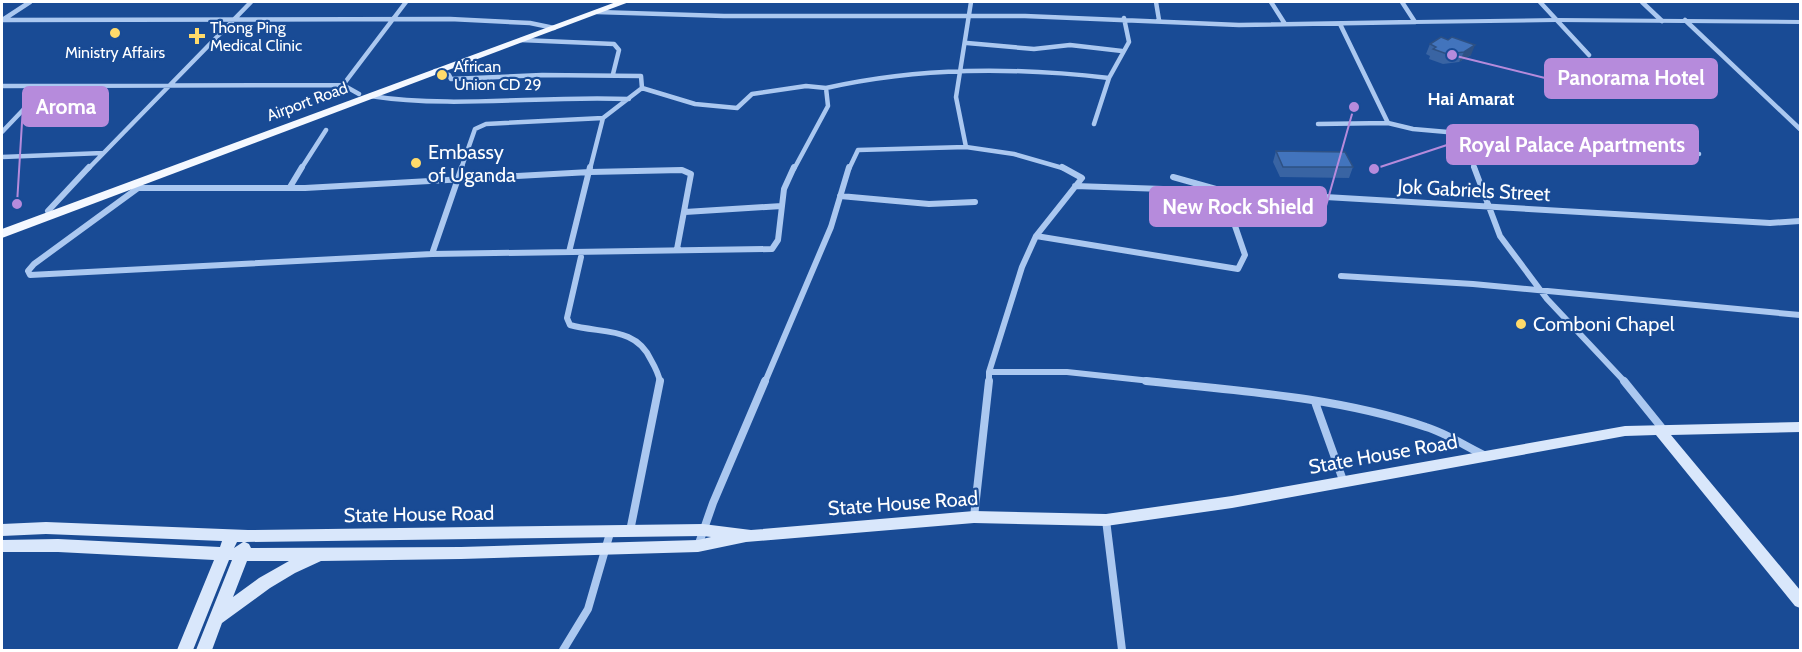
<svg xmlns="http://www.w3.org/2000/svg" width="1802" height="652" font-family="Cabin,sans-serif">
  <rect width="100%" height="100%" fill="#194b95"/>
  <g fill="none" stroke-linecap="round" stroke-linejoin="round">
    <path stroke="#abc8f0" stroke-width="4.5" d="M1156 2 1159 20
      M1271 2 1285 24
      M1402 2 1415 22
      M1540 2 1589 55
      M1642 2 1662 21
      M597 12 724 16H1025L1239 25 1415 22
      M4 19 30 2
      M2 20 450 19 530 23 554 28
      M1685 20 1800 129
      M1340 24 1388 123
      M521 40 614 44 619 50 613 74
      M967 43 1034 49 1070 45 1122 51
      M435 71 449 75 451 79 542 75 641 76 642 88 603 118 590 169
      M343 85 406 2
      M2 86 343 85 359 94
      M642 88 695 104 737 108 752 94 806 86 826 88 828 106 794 169
      M826 88C920 67 1013 67 1109 78
      M370 96C456 109 542 95 629 99
      M1094 124 1109 78 1129 42 1124 18
      M1318 124 1388 123 1413 129 1699 154
      M2 132 45 87
      M1462 134 1475 169
      M966 147 1014 154 1066 169
      M2 157 103 153
      M88 169 251 2
      M301 169 326 130
      M461 169 475 129 486 124 603 118
      M849 169 858 150 966 147 956 97 971 2"/>
    <path stroke="#abc8f0" stroke-width="6" d="M1474 167 1500 236 1547 299 1625 382
      M138 184V188L34 264 28 271 30 275 432 254 772 249 778 240 784 189 794 167
      M1075 186 1222 191 1770 223 1800 221
      M290 187 302 167
      M138 188H305L590 172 682 170 691 174 677 249
      M840 196 929 204 975 202
      M48 211 89 167
      M685 212 782 206
      M1036 236 1238 269 1245 255 1223 191 1173 177
      M569 252 590 167
      M432 254 462 167
      M581 257 567 318 570 325C601 334 636 326 651 360 655 367 659 375 660 382
      M1341 276 1473 284 1800 315
      M989 372H1067L1160 382
      M765 382 831 227 849 167
      M989 382V372L1022 267 1036 236 1082 178 1062 167"/>
    <path stroke="#abc8f0" stroke-width="8" d="M1146 381C1240 391 1337 397 1426 427 1446 433 1465 446 1484 455
      M1624 381 1662 428
      M1315 402 1344 483
      M974 517 989 381
      M1106 520 1122 650
      M630 531 660 381
      M698 546 713 503 765 381
      M563 650 588 609 610 533"/>
    <path fill="#abc8f0" fill-rule="evenodd" d="M1556 18 1800 20V24L1556 22 1415 24 1411 22 1415 20Z"/>
    <path fill="#d9e7fb" fill-rule="evenodd" d="M1800 422V432L1671 435 1800 590V608L1795 606 1656 435 1625 436 1232 508 1106 526 974 523 746 542 698 552 461 559 321 561 295 573 270 588 222 623 212 650H196L232 560H229L193 650H177L214 560 58 552H2V540L58 539 220 547 222 541 46 534 2 536V524L46 522 248 530 703 524 751 530 974 511 1106 514 1232 496 1625 426ZM703 536 711 537 698 540 461 547 251 548 249 544 245 542ZM237 542H243L234 548ZM247 561H289L259 578 233 597Z"/>
    <path fill="#f4f8ff" fill-rule="evenodd" d="M616 2H629L2 238V229Z"/>
  </g>
  <path fill="#3964a3" d="M1448 40 1471 55 1459 62 1443 64 1429 59 1430 56 1426 54 1430 44Z
    M1276 151 1353 167 1349 178 1280 177 1273 162Z"/>
  <path fill="#2e5184" d="M1475 45 1471 55 1459 62 1464 52Z"/>
  <path fill="#4274bd" stroke="#2e5184" stroke-width="1.5" d="M1441 37 1448 40 1452 37 1475 45 1464 52 1447 54 1433 49 1436 47 1430 44Z
    M1276 151 1345 152 1353 167H1283Z"/>
  <g fill="#ffda6a" stroke="#194b95" stroke-width="2">
    <circle cx="115" cy="33" r="6"/>
    <path d="M194 27h6v6h6v6h-6v6h-6v-6h-6v-6h6z"/>
    <circle cx="442" cy="75" r="6"/>
    <circle cx="416" cy="163" r="6"/>
    <circle cx="1521" cy="324" r="6"/>
  </g>
  <g text-anchor="middle" stroke-width="4.5" stroke-linejoin="round" paint-order="stroke">
    <g font-size="16" fill="#fff" stroke="#194b95" text-anchor="start">
      <text x="210" y="33">Thong Ping<tspan x="210" dy="18">Medical Clinic</tspan></text>
      <text x="115" y="58" text-anchor="middle">Ministry Affairs</text>
      <text x="454" y="72">African<tspan x="454" dy="18">Union CD 29</tspan></text>
    </g>
    <g font-size="16" fill="#fff" stroke="#194b95">
      <text transform="translate(307 101) rotate(-20)" y="6">Airport Road</text>
    </g>
    <g font-size="18" font-weight="bold" fill="#fff" stroke="#194b95">
      <text x="1471" y="105">Hai Amarat</text>
    </g>
    <g font-size="20" fill="#fff" stroke="#194b95" text-anchor="start">
      <text x="428" y="159">Embassy<tspan x="428" dy="23">of Uganda</tspan></text>
      <text x="1533" y="331">Comboni Chapel</text>
    </g>
    <g font-size="20" fill="#fff" stroke="#194b95">
      <text transform="translate(1474 190) rotate(3)" y="7">Jok Gabriels Street</text>
      <text transform="translate(1383 454) rotate(-10)" y="7">State House Road</text>
      <text transform="translate(903 503) rotate(-4)" y="7">State House Road</text>
      <text transform="translate(419 514) rotate(-1)" y="7">State House Road</text>
    </g>
  </g>
  <path fill="none" stroke="#b68bdc" stroke-width="2" d="M1452 55L1545 78M17 204L23 106M1374 169L1447 145M1354 107L1326 206"/>
  <g fill="#b68bdc" stroke="#194b95" stroke-width="2">
    <circle cx="1452" cy="55" r="6"/>
    <circle cx="17" cy="204" r="6"/>
    <circle cx="1374" cy="169" r="6"/>
    <circle cx="1354" cy="107" r="6"/>
  </g>
  <g fill="#b68bdc" stroke="#b68bdc" stroke-width="2">
    <rect x="1545" y="59" width="172" height="39" rx="6"/>
    <rect x="23" y="87" width="85" height="39" rx="6"/>
    <rect x="1447" y="125" width="251" height="39" rx="6"/>
    <rect x="1150" y="187" width="176" height="39" rx="6"/>
  </g>
  <g font-size="21" text-anchor="middle" font-weight="bold" fill="#fff">
    <text x="1631" y="85">Panorama Hotel</text>
    <text x="66" y="114">Aroma</text>
    <text x="1572" y="152">Royal Palace Apartments</text>
    <text x="1238" y="214">New Rock Shield</text>
  </g>
  <rect width="1802" height="652" fill="none" stroke="#ffffff" stroke-width="6"/>
</svg>
